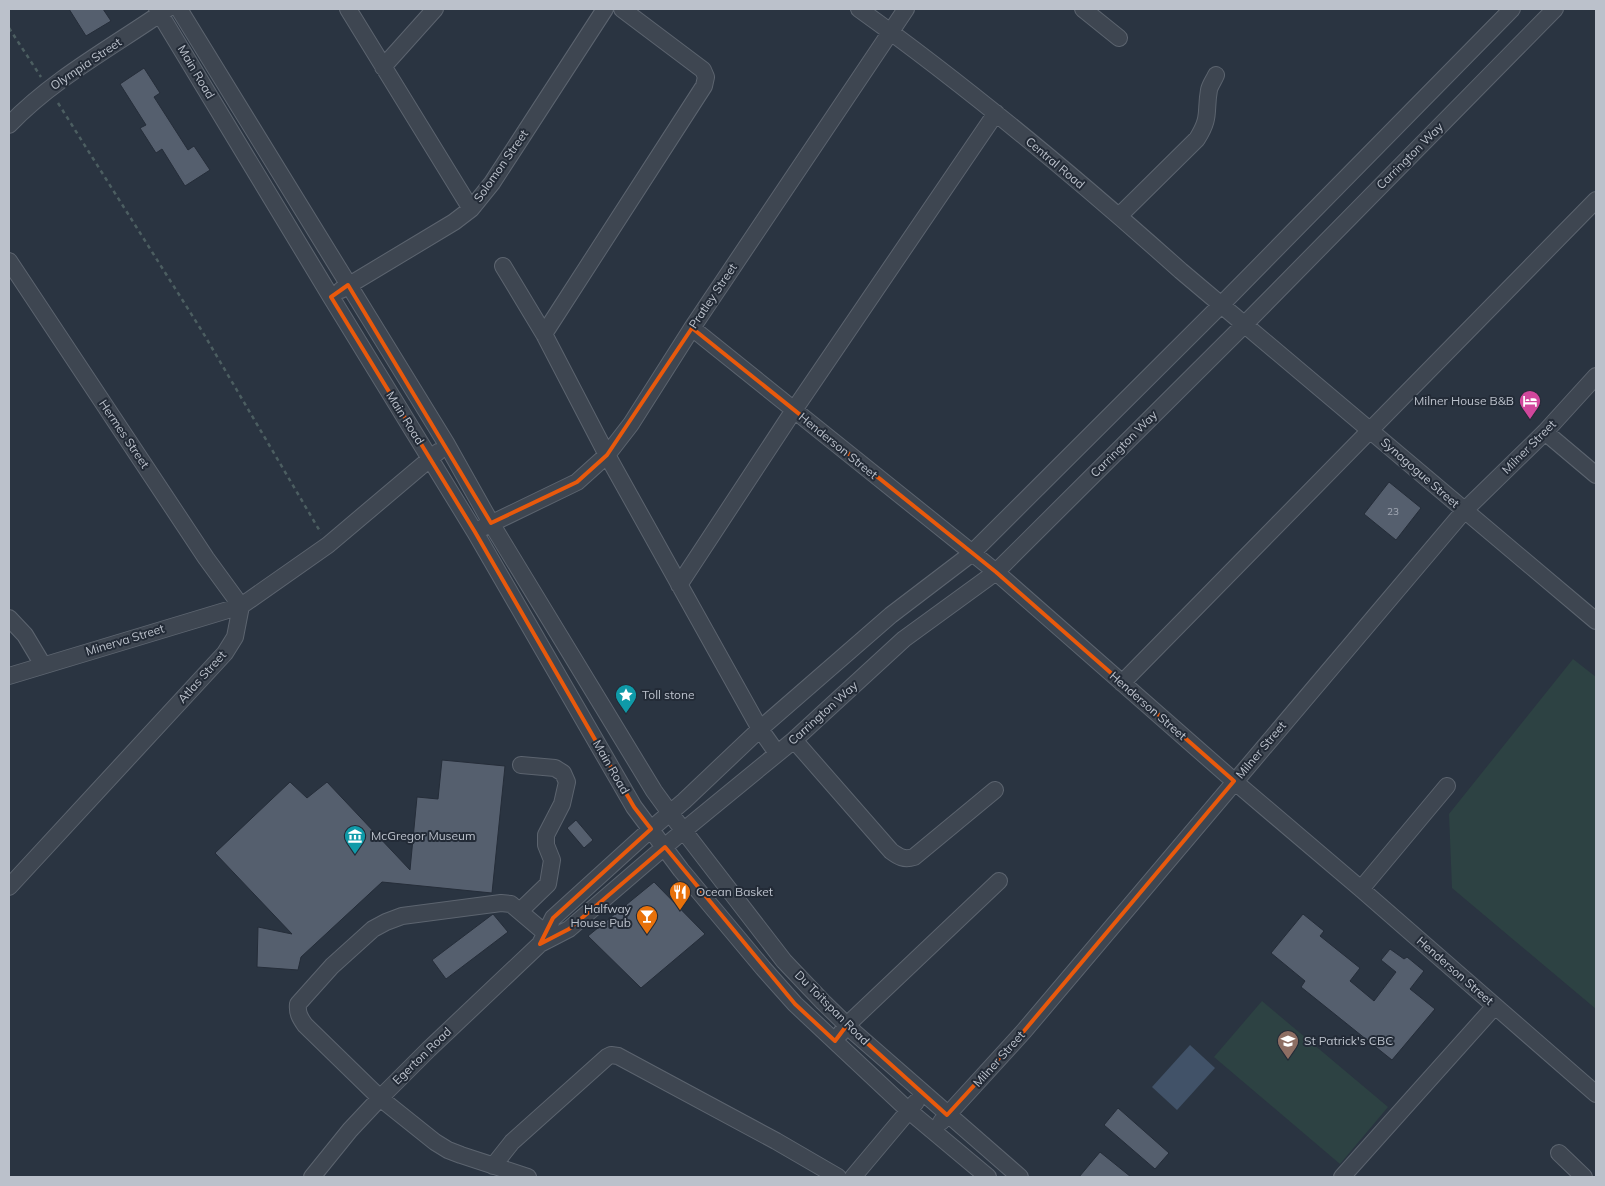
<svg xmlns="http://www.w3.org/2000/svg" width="1605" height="1186" font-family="Mulish,sans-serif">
  <rect width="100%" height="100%" fill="#2a3441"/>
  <path fill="#2d4243" d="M1573 659 1596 677V1009L1452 888 1449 814Z
    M1262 1001 1388 1107 1340 1164 1214 1057Z"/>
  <path fill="#415268" d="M1190 1045 1215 1068 1177 1110 1152 1087Z"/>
  <path fill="#555f6e" stroke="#252d39" d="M69 9H103L111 21 86 36Z
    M144 68 160 93 154 97 188 150 194 146 210 170 185 186 162 149 156 153 140 128 146 125 120 84Z
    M1389 482 1421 508 1396 540 1364 514Z
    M442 760 505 766 492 893 382 882 301 957 298 970 257 967 258 927 292 934 215 853 290 782 307 798 327 782 410 870 417 797 438 799Z
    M576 820 593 840 584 848 567 828Z
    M654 882 705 934 641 988 588 936Z
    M493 914 508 932 446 979 432 960Z
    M1303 914 1324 931 1320 936 1360 968 1350 981 1374 1001 1396 972 1381 960 1390 949 1404 959 1407 957 1424 971 1410 989 1435 1009 1392 1060 1301 987 1305 981 1271 953Z
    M1118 1108 1169 1153 1155 1169 1104 1125Z
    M1100 1152 1131 1177H1079Z"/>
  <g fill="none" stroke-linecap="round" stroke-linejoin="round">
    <g stroke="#5c646f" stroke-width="18">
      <path id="minor" d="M157 9 331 297 475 532 634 807 681 870 763 968 795 1004 908 1110 988 1177
        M179 9 446 443 491 523 654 791 670 813 784 961 823 1002 855 1033 1020 1177
        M348 9 471 209
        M859 9C972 90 1078 179 1181 271L1596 621
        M1083 9 1119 38
        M383 67 435 9
        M9 125C54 78 114 46 167 9
        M1119 216 1197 139C1211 117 1205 112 1209 90 1210 85 1214 80 1216 75
        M9 261 206 558 241 606
        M503 266 544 334 607 455 760 729 777 753
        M341 290 454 222 471 209 492 183 605 9
        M692 328 996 572 1234 781 1361 889 1596 1094
        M544 334 704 86 706 77 703 70 622 9
        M1545 432 1596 475
        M482 528 577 482 607 455 631 424 692 328 906 9
        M679 585 794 410 996 113
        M9 618 25 635 43 665
        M9 676 241 606 328 545 438 452
        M1122 683 1596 200
        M794 740 891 851C899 857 904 860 914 857L995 790
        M9 887 225 653 235 637 241 606
        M1361 889 1447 786
        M520 911 548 884 552 860 546 845V835L562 804 567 782 563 773 555 768 521 765
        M540 944 553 918 651 829 684 801 760 729 891 615 971 554 1221 305 1512 9
        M841 1033 847 1025 999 881
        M941 1122 1024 1031 1464 511 1545 432 1596 376
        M1559 1153 1584 1177
        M493 1166 512 1142 607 1057 611 1055 618 1056 776 1141 838 1177
        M312 1177 350 1130 380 1098 429 1049 540 944 569 929 683 831 794 740 904 639 996 572 1244 325 1555 9
        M528 1177 461 1155 448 1150 435 1142 380 1098 305 1025C300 1018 297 1013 298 1004L332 966 373 929 386 922 402 916 501 903 511 904 551 938
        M853 1177 916 1102
        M1342 1177 1495 1006"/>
    </g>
    <path stroke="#4c5e61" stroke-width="2.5" stroke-dasharray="4 4" stroke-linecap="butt" d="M9 28 41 77
      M58 103 202 331 321 533"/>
    <use href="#minor" stroke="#3e4651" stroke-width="16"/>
  </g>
  <path fill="none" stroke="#e8590c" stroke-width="4" stroke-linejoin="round" d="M348 285 491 523 577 482 607 455 692 328 996 572 1234 781 1024 1031 947 1115 847 1025 835 1041 795 1004 665 847 569 929 540 944 553 918 651 829 634 807 475 532 331 297Z"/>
  <defs>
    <g id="hotel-pin" transform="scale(1.125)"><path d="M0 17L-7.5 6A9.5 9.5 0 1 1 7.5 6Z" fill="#d1479c" stroke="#232b37"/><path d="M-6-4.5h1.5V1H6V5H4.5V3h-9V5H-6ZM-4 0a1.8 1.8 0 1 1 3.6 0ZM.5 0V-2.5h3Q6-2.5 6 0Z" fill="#fff"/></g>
    <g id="sight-pin" transform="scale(1.125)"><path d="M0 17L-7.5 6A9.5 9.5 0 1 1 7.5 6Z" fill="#0f9aa8" stroke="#232b37"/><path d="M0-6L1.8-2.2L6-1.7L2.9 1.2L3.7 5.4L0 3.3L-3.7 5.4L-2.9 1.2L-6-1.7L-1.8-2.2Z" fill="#fff"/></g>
    <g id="museum-pin" transform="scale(1.125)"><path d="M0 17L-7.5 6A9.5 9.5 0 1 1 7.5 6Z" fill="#0f9aa8" stroke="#232b37"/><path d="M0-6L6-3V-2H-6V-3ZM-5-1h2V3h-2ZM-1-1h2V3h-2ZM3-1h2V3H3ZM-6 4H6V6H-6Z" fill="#fff"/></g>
    <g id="restaurant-pin" transform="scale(1.125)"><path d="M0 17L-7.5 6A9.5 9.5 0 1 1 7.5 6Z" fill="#e8710a" stroke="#232b37"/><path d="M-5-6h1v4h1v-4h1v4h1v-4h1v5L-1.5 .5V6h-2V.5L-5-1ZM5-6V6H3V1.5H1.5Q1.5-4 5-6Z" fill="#fff"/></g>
    <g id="bar-pin" transform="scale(1.125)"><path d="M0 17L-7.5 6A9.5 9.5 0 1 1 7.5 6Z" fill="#e8710a" stroke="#232b37"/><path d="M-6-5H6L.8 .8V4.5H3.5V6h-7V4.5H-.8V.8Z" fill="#fff"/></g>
    <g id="school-pin" transform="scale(1.125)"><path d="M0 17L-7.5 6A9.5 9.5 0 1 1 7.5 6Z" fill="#8d6e63" stroke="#232b37"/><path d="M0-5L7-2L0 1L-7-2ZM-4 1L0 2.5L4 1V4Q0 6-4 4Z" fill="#fff"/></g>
  </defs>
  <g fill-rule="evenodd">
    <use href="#hotel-pin" x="1530" y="401"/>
    <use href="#sight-pin" x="626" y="695"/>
    <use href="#museum-pin" x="355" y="836"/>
    <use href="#restaurant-pin" x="680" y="892"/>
    <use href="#bar-pin" x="647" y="916"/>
    <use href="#school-pin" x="1288" y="1041"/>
  </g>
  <g text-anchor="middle" stroke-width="4" stroke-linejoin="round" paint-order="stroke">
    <g font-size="10" fill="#a2a8b4">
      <text x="1393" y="515">23</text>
    </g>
    <g font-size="12" fill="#bbc1cb" stroke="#232b37">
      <text transform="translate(86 64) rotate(-34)" y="4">Olympia Street</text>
      <text transform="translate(196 72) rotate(59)" y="4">Main Road</text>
      <text transform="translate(1410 156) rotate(-45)" y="4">Carrington Way</text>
      <text transform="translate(1055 163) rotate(40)" y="4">Central Road</text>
      <text transform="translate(501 166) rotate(-55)" y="4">Solomon Street</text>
      <text transform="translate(713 296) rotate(-56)" y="4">Pratley Street</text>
      <text transform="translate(405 418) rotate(58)" y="4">Main Road</text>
      <text transform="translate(124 434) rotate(56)" y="4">Hermes Street</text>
      <text transform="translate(1124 444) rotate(-45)" y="4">Carrington Way</text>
      <text transform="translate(838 446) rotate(39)" y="4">Henderson Street</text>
      <text transform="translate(1529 447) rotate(-45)" y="4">Milner Street</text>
      <text transform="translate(1420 473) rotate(41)" y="4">Synagogue Street</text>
      <text transform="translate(125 640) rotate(-17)" y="4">Minerva Street</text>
      <text transform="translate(202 677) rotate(-48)" y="4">Atlas Street</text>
      <text transform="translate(1148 706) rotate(41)" y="4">Henderson Street</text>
      <text transform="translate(823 713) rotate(-42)" y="4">Carrington Way</text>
      <text transform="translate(1261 750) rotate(-50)" y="4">Milner Street</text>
      <text transform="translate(611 767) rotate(60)" y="4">Main Road</text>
      <text transform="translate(1455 971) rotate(41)" y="4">Henderson Street</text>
      <text transform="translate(832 1008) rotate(45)" y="4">Du Toitspan Road</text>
      <text transform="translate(422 1056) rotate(-44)" y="4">Egerton Road</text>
      <text transform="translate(999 1059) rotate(-48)" y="4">Milner Street</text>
    </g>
    <g font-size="12" fill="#bbc1cb" stroke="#232b37" text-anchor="start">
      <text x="1514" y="405" text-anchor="end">Milner House B&amp;B</text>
      <text x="642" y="699">Toll stone</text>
      <text x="371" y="840">McGregor Museum</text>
      <text x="696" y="896">Ocean Basket</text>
      <text x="631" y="913" text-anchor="end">Halfway<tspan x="631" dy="14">House Pub</tspan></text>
      <text x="1304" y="1045">St Patrick's CBC</text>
    </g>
  </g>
  <rect width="1605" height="1186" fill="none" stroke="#bbc1cb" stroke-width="20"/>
</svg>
